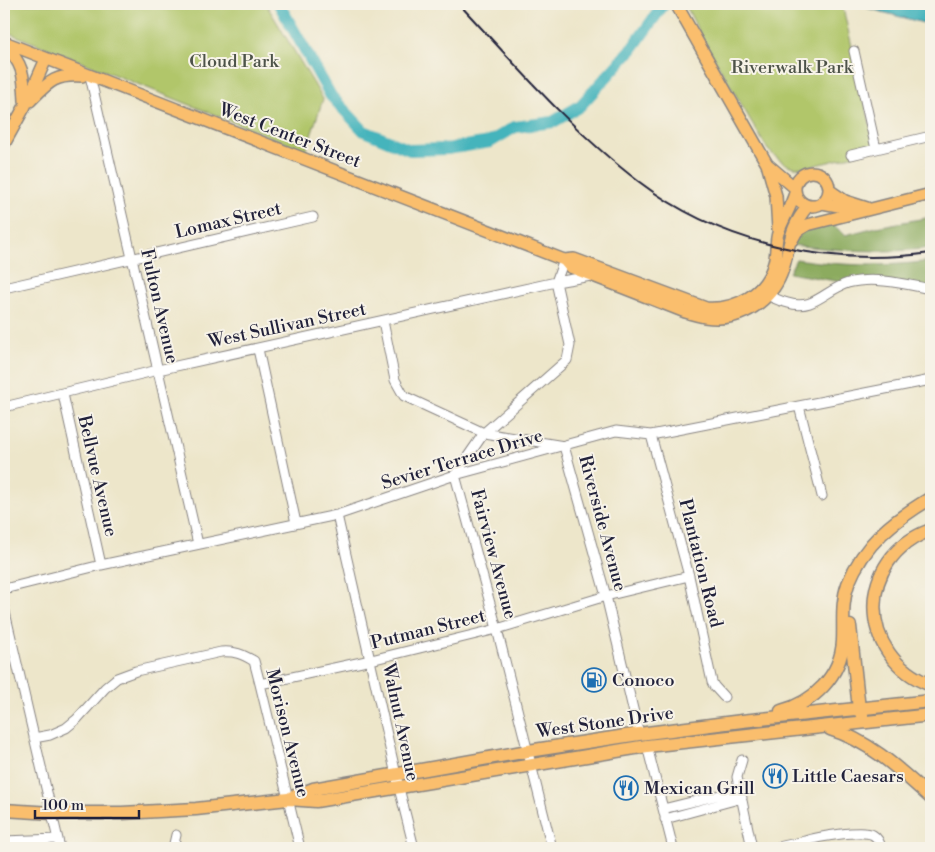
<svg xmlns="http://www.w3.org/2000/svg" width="935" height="852" font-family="'Libre Bodoni',serif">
  <rect width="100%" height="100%" fill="#f7f3e8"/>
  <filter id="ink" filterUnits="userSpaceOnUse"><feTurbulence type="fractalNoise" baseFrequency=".02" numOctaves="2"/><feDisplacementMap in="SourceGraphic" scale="10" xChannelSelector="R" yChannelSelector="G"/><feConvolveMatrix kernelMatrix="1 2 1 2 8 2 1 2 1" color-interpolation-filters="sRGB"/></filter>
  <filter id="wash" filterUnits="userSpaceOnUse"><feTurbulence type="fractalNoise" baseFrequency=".0096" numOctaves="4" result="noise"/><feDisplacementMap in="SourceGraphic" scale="20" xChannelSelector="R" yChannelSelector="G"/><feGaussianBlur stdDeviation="1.12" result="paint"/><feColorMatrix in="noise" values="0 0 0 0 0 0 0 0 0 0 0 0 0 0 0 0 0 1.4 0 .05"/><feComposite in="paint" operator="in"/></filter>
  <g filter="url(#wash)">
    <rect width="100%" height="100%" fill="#ede6ca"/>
    <path fill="#b1c66a" stroke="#6a7452" d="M4 4H266L323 99 306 151 4 31Z
      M685 4H842L876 149C860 153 807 170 794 167 784 165 775 156 768 150L700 34Z"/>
    <path fill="#8cab5e" stroke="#57664c" d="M931 217V248C884 254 838 250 791 245L797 231 832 224 845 235 876 227Z
      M796 259C842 266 886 267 931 261V289L907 284 847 283 789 273Z"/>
    <path fill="#45b4bc" stroke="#346b7c" d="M863 4H931V25L867 8Z"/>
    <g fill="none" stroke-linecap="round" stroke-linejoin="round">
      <path stroke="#45b4bc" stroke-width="12" d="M279 4 331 96 364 131 410 150 447 149 490 142 515 127 553 122 580 106 631 50 664 4"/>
    </g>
  </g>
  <g filter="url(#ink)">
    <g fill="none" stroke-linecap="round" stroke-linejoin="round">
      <g stroke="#888482" stroke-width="11">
        <path id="minor" d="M854 51 876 149
          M90 76 198 544
          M851 155 931 136
          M556 282 564 260
          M4 288 313 217
          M764 292C771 298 780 301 788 303 814 311 825 290 848 283 874 276 905 284 931 289
          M383 321 395 380 404 396 484 433 564 446 606 596 639 734
          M258 349 296 523
          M63 394 101 565
          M799 406 822 496
          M4 407 158 370 556 282 591 276
          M651 435 689 576 712 682 714 686 724 697
          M337 515 399 788 414 848
          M4 589 101 565 337 515 455 475 616 431 651 435 931 380
          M4 608 60 848
          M260 684 371 660 497 629 606 596 689 576
          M34 738 50 735 66 728 77 719 105 688 117 678 136 671 221 652C235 651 242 654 254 661L260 684 300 848
          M647 746 673 848
          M742 760 737 777 752 848
          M663 809 740 790
          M665 819 742 798
          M4 841 58 839
          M805 841C817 837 863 829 873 835 878 838 880 843 881 848
          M173 848 176 835
          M552 848 497 629 455 475 484 433 567 360 570 345 556 282
          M774 848 805 841V848"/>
      </g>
      <g stroke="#888482" stroke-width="14">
        <path id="major" d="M676 4 767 164 794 187
          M4 42 564 260 570 267 685 312C696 315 707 319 719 318 748 317 774 297 783 269 791 243 789 228 808 206
          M4 44C23 64 24 74 25 101
          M30 101C48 83 54 74 82 76
          M4 144 25 106 46 59
          M767 164 776 196 778 229
          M795 189a17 17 0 1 1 34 0a17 17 0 1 1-34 0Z
          M829 190 845 201 867 208
          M822 203 855 209
          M792 240 797 231 807 225 931 194
          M564 260 574 259 706 308C736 310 766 294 774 263 777 253 775 243 778 233 783 219 791 207 795 193"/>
      </g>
      <g stroke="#888482" stroke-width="15">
        <path id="highway" d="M931 530C855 557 856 657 931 685
          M850 626 859 709 862 715
          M781 711C813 703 841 676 843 641 844 622 841 603 848 584 864 543 894 520 931 498
          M830 729C870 741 901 771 931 798
          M292 797 313 789 528 751 639 734 742 721 931 701
          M4 810 52 813H122L196 809 288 799 316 801 647 746 931 715"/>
      </g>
      <use href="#minor" stroke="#fff" stroke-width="9"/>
      <use href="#major" stroke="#fabe6d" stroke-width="11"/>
      <use href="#highway" stroke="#fabe6d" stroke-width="12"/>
      <path stroke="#22223b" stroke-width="2" d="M459 4C515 64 572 131 638 181 722 245 828 267 931 253"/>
    </g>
  </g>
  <defs>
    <g id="fuel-ring" transform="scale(1.25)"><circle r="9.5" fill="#f7f3e8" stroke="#1f6fb2" stroke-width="1.5"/><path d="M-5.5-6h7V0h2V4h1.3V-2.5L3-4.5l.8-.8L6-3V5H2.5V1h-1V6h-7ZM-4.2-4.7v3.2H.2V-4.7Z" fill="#1f6fb2"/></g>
    <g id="restaurant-ring" transform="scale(1.25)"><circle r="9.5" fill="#f7f3e8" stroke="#1f6fb2" stroke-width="1.5"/><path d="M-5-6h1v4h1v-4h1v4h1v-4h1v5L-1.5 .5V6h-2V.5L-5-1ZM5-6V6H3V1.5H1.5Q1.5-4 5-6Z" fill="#1f6fb2"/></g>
  </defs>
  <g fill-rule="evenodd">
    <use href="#fuel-ring" x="594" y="680"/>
    <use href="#restaurant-ring" x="775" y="776"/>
    <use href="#restaurant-ring" x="626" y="788"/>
  </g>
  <g text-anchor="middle" stroke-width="4" stroke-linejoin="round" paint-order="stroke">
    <g font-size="18" fill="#4d5349" stroke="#f7f3e8">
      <text x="234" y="67">Cloud Park</text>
      <text x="792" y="73">Riverwalk Park</text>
    </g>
    <g font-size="18" fill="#22223b" stroke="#f7f3e8">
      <text transform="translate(290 135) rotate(21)" y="6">West Center Street</text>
      <text transform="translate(228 220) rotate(-13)" y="6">Lomax Street</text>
      <text transform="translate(160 306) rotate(77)" y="6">Fulton Avenue</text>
      <text transform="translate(287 325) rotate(-12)" y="6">West Sullivan Street</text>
      <text transform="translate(462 459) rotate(-17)" y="6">Sevier Terrace Drive</text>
      <text transform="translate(98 476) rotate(77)" y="6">Bellvue Avenue</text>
      <text transform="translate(603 523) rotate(75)" y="6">Riverside Avenue</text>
      <text transform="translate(494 554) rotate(75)" y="6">Fairview Avenue</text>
      <text transform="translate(701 563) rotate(76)" y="6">Plantation Road</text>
      <text transform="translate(428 629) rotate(-14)" y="6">Putman Street</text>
      <text transform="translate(401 722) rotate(78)" y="6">Walnut Avenue</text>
      <text transform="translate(605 722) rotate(-8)" y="6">West Stone Drive</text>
      <text transform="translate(288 733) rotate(76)" y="6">Morison Avenue</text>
    </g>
    <g font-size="18" fill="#22223b" stroke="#f7f3e8" text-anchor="start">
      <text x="612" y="686">Conoco</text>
      <text x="792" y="782">Little Caesars</text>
      <text x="644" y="794">Mexican Grill</text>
    </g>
  </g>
  <rect width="935" height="852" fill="none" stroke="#f7f3e8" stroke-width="20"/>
  <path d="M35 810v8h104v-8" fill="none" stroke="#22223b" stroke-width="2.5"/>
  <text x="42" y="810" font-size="15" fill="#22223b" stroke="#f7f3e8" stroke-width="4" paint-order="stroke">100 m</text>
</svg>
